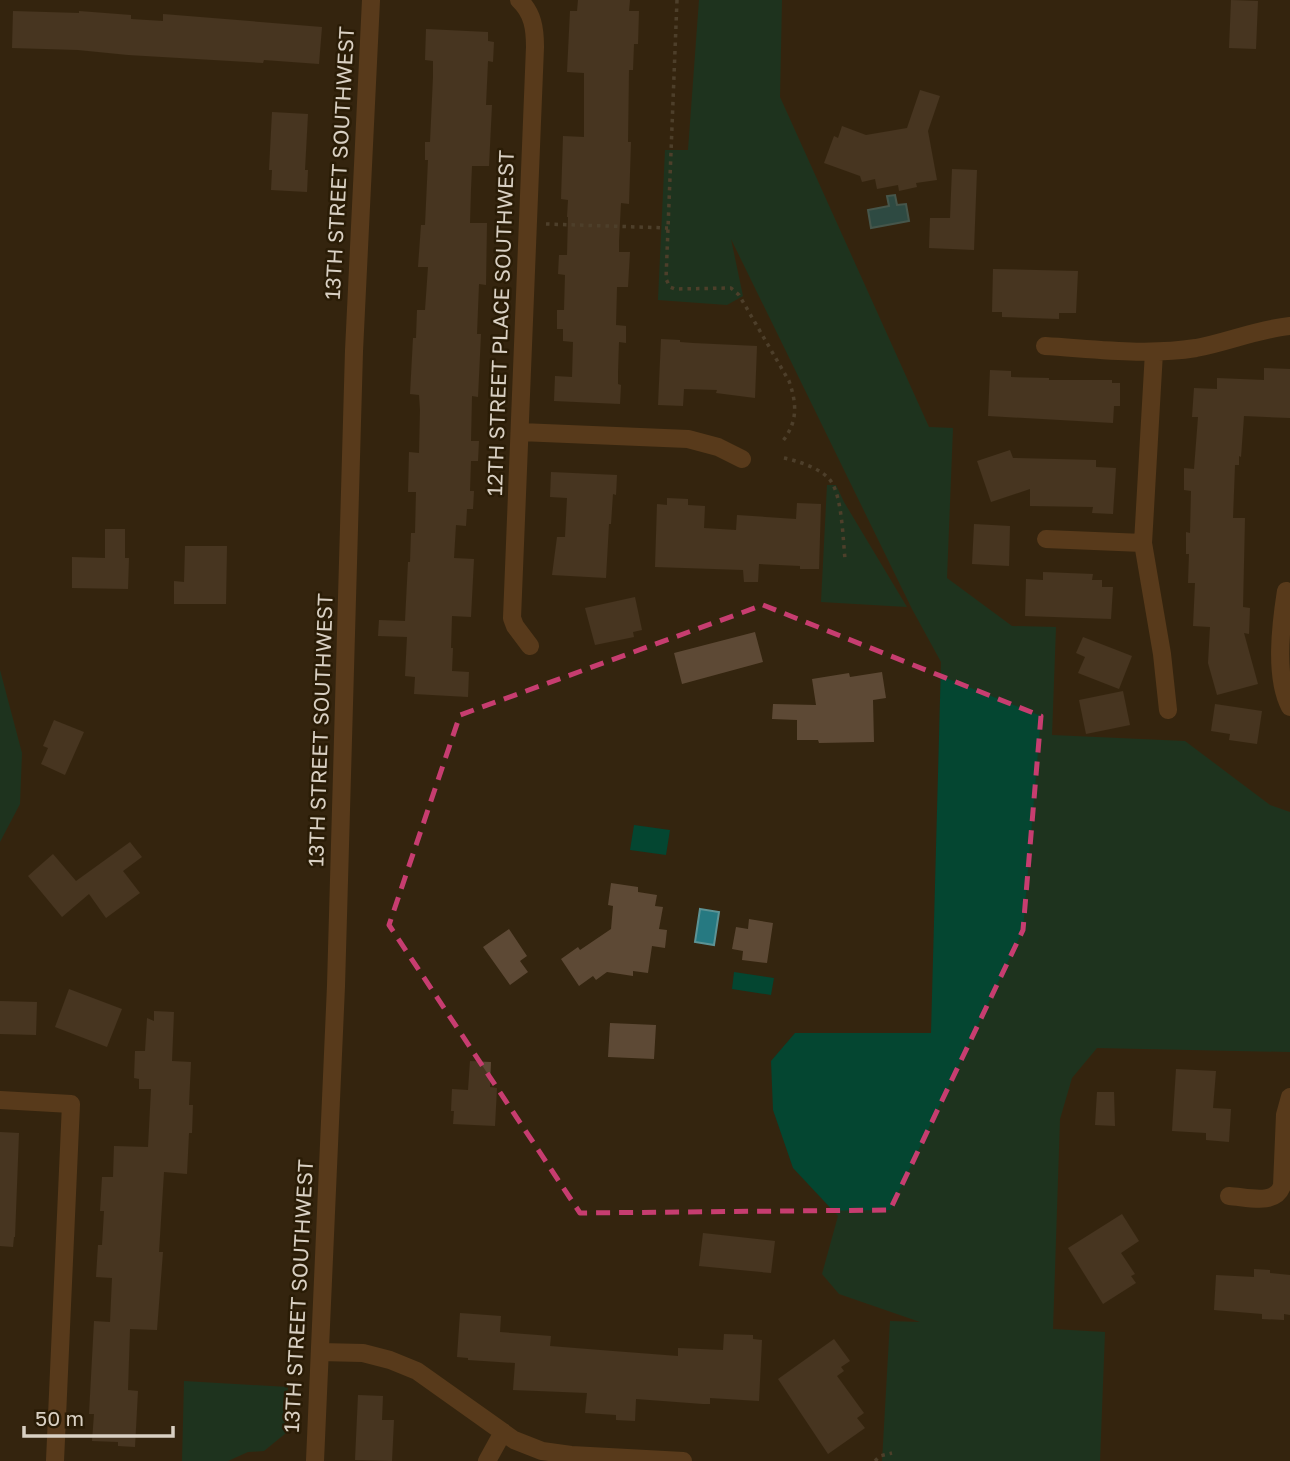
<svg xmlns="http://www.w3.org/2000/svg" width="1290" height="1461" font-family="'Golos Text',sans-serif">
  <rect width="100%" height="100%" fill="#34250f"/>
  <path fill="#044631" d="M699 0H782L780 97 929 427 953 428 947 578 1012 626 1056 627 1052 735 1185 741 1270 805 1290 812V1052L1097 1048 1072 1078 1060 1119 1053 1329 1105 1332 1100 1461H882L890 1321 920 1322 839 1294 822 1274 838 1216 793 1168 773 1110 771 1061 795 1033H931L941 662 912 609 731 239 743 296 727 305 658 300 665 150H688Z
    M827 485H836L844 502 907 607 821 602Z
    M0 670 22 753 20 804 0 842Z
    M634 825 670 830 666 855 630 850Z
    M734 972 774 978 771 995 732 989Z
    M184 1381 288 1387 286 1433 264 1451 248 1452 228 1461H182Z"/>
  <path fill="#267981" stroke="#5c9395" stroke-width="2" d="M895 195 897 205 906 204 909 221 871 228 868 210 889 206 887 196Z
    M700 909 719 912 714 945 695 942Z"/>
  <path fill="#5d4935" d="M578 0H630L629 11H639L638 44H634L633 70H629L628 142H631L629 204 621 203 619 241V252H630L628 287H617L616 325 626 326V343L619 342 618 372V384L621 385 620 404 554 401 555 376 572 377 573 342 563 341V329H557V310H564L565 275 558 274 559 255H567L568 217H567L568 200 561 199 563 136 584 137V73L567 72 570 11H577Z
    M1231 0 1258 1 1256 49 1229 48Z
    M13 11 79 13V11L131 15V19L163 21V14L322 27 319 64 264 60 263 63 128 55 78 50 12 48Z
    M426 29 488 32V41L494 42 493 62 488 61 486 105H492L489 166H472L471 189 470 223H487L486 285 479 284 477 334H481L478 397 472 396 471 441H479L478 461H471L470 491H474L473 509H467L466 526 456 525 454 558 474 559 471 617 452 616 451 648H453L452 671 469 672 468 697 414 694 415 677 405 676 407 637 378 636 379 620 405 621 408 562H410L411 533H415L416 492H408L409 452 419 453 420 410 419 395 410 394 413 338H416L417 310H425L428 267H418L421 225H425L428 160H425V142H430L433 77V61L425 60Z
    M920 90 940 96 928 131 937 180 916 183 917 187 899 191 898 185 877 189 875 179 862 182 860 176 824 163 834 136 838 138 842 126 866 135 907 128Z
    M272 112 308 114 305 170H308L307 192 271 190 272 170H269Z
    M952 169 977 170 974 250 929 248 930 218H950Z
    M993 269 1078 271 1076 313H1059V319L1002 317V312H992Z
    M661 339 680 340V342L693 343 757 346 755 398 716 393 717 390 684 389 683 406 658 405Z
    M1264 368 1290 369V418L1244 416 1241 457 1239 456V465H1235L1233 518H1245L1243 607 1250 608 1249 634 1244 633 1258 684 1217 695 1208 663 1210 627 1193 626 1195 583H1188L1189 554H1186V532L1190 533 1191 491 1184 490V468L1194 469 1198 417H1192L1194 388 1217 389V378L1264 380Z
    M990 370 1011 371V377L1049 378V380H1112V383H1120V406H1114L1113 423 988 416Z
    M1010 450 1013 458 1096 460V467L1116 468 1113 514 1092 513 1093 507 1030 506V489L991 502 977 461Z
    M551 472 617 475 616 495 613 494 611 524H609L606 578 552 575 557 537H565L567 498 550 497Z
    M667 498 688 499V505L705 506 704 528 736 530 737 515 796 519 797 503 821 504 819 569H800V566L759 564 758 582H744L743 570 655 567 657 504 667 505Z
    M974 524 1010 526 1009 566 972 564Z
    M105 529H125V558H129L128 589 72 588V557L105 558Z
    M185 546H227L226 604H174V581L184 582Z
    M1043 572 1093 574 1092 580H1102V587H1113L1111 619 1025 616 1026 579 1043 580Z
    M635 597 642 630 633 632 634 637 595 645 585 608Z
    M755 632 763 662 682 684 674 653Z
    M1083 637 1132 656 1119 689 1078 673 1085 657 1076 653Z
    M882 672 886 698 873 700 874 742 819 743 818 740H797V720L772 719 773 704 816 705 812 679 849 673 850 677Z
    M1123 691 1130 725 1086 734 1079 700Z
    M1215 704 1262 711 1257 744 1229 740 1230 734 1211 731Z
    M54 720 84 732 65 775 41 764 48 748 43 746Z
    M130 842 142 857 123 871 140 893 106 918 89 894 62 917 28 876 53 854 76 881Z
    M611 883 638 887V892L657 895 655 906 663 907 659 929 667 930 665 948 652 946 648 973 633 971V976L607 972 596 980 593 976 579 986 561 959 578 947 580 950 611 929 613 906 608 905Z
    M749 919 773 923 767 963 742 960 743 951 732 949 736 927 748 929Z
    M509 929 527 956 520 961 528 972 510 985 483 947Z
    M69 989 122 1009 107 1047 55 1027Z
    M0 1001 37 1002 36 1035 0 1034Z
    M154 1011 174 1012 172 1061 191 1062 189 1105H193L192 1133H189L187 1174 164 1172 159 1252H163L157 1330 130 1329 128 1390 138 1391 135 1447 118 1446V1442L92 1441 94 1414H89L94 1321 110 1322 112 1278 96 1277 98 1245H102L104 1211H100L102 1177H113L114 1146 148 1147 151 1089H139V1079L134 1078 135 1051H145L147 1018 154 1021Z
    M610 1023 656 1025 654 1059 608 1057Z
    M470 1061 491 1062 490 1087 497 1088 495 1126 453 1124 454 1111H451L452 1089 468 1090Z
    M1176 1069 1216 1071 1213 1108 1231 1109 1229 1142 1206 1140V1133L1172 1131Z
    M1097 1092H1114L1115 1126 1095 1125Z
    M0 1132 19 1133 15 1237H14L13 1247 0 1246Z
    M1122 1214 1139 1241 1121 1253 1135 1274 1131 1276 1136 1283 1103 1304 1068 1248Z
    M703 1233 775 1241 771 1273 699 1266Z
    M1254 1269 1270 1270V1273L1290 1275V1315L1284 1314V1320L1262 1319V1314L1214 1310 1216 1275 1254 1277Z
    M460 1313 501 1316 500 1332 551 1336 550 1346 613 1351 678 1356V1348L723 1350 724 1334 753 1335V1339L762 1340 759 1401 710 1398V1404H703L636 1399 635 1421 616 1420V1415L585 1413 587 1393 513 1390 515 1363 468 1360V1358L457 1357Z
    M834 1339 850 1361 841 1367 844 1371 837 1376 864 1413 857 1418 865 1428 828 1454 778 1379Z
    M358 1395 383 1396 382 1420H394L392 1461 355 1460Z"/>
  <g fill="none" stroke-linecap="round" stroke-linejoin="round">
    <path stroke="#6c5f4d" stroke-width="3.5" stroke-dasharray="3.5 5" stroke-linecap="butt" d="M677 0 666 279 670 287 675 289 731 288 739 295 789 381C797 404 798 422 782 442
      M546 224 668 228
      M784 458C798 461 824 469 832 483 842 499 843 539 845 559
      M875 1461 880 1456 892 1453"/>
    <path stroke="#84552a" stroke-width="18" d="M519 0C533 13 535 29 535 47L512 618 515 626 530 646
      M1045 346C1095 349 1146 356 1196 348 1228 342 1258 329 1290 326
      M1154 352 1143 543 1162 654 1168 710
      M520 432 688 439 718 447 742 459
      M1046 539 1143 543
      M1286 591C1281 623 1274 677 1290 707
      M0 1100 71 1104 55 1461
      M1229 1196C1247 1197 1275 1206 1282 1186L1285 1115 1290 1097
      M320 1352 363 1353 390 1360 417 1371 514 1440 542 1451 571 1455 683 1461
      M315 1461 336 986 354 351 371 0
      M487 1461 503 1432"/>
  </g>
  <path d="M0 0H1290V1461H0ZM763 605 1041 716 1023 930 890 1210 580 1213 389 925 460 715Z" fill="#34250f" fill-opacity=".55" fill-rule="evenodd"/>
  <path fill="none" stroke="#c73d70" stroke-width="5" stroke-dasharray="14 9" stroke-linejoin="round" d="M763 605 1041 716 1023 930 890 1210 580 1213 389 925 460 715Z"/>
  <g text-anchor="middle" stroke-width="5" stroke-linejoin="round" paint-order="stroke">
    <g font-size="21" fill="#d9d0c3" stroke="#2a1c06">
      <text transform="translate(340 163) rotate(-87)" y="7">13TH STREET SOUTHWEST</text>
      <text transform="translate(501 323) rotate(-88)" y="7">12TH STREET PLACE SOUTHWEST</text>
      <text transform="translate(321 730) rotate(-88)" y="7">13TH STREET SOUTHWEST</text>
      <text transform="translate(299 1296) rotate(-87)" y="7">13TH STREET SOUTHWEST</text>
    </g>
  </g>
  <path d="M24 1426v10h149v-10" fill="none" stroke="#d9d0c3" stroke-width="3.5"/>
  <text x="35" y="1426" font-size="21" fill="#d9d0c3" stroke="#2a1c06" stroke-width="5" paint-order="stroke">50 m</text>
</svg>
